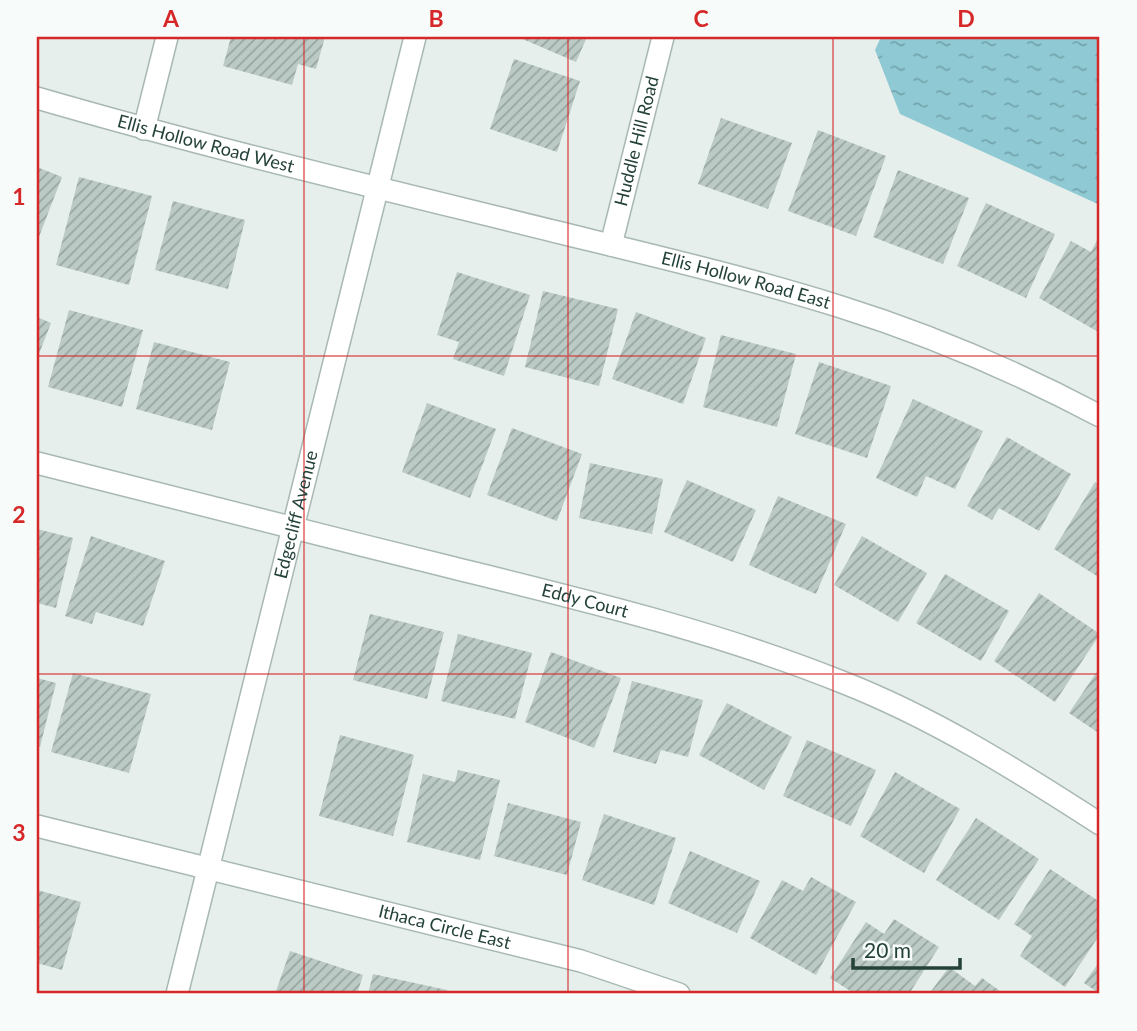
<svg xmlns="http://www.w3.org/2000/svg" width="1137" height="1031" font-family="Lato,sans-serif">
  <defs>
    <pattern id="water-ripples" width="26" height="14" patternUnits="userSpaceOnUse" patternTransform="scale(1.75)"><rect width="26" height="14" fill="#8ec9d4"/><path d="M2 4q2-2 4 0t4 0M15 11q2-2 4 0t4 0" fill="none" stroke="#74a5ad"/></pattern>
    <pattern id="building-hatch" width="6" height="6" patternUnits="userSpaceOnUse" patternTransform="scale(1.75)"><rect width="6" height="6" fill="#bbcac4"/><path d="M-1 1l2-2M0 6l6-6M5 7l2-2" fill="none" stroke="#98a6a0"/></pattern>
  </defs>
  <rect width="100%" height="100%" fill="#e6efeb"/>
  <path fill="url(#water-ripples)" d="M881 37H1100V205L900 114 875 50Z"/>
  <path fill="url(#building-hatch)" d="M231 37H325L316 69 298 64 292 85 223 66Z
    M518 37H587L576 62Z
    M514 59 580 81 557 152 490 129Z
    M721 118 792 143 768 209 698 184Z
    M818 130 886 156 856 236 788 211Z
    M37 167 62 177 37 242Z
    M898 170 969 198 943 264 873 237Z
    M79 177 152 196 129 285 56 265Z
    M173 201 245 220 228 289 155 270Z
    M986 203 1055 234 1026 298 957 266Z
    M1097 240 1100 241V333L1039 298 1071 241 1091 252Z
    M457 272 530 295 504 376 453 359 459 342 437 335Z
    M543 291 618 309 599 386 525 367Z
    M69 310 143 330 122 407 48 387Z
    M636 312 706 338 683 404 612 379Z
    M37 317 51 323 37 359Z
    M721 335 796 354 777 427 703 407Z
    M154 342 230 362 212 430 136 409Z
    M819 362 891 386 867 458 795 434Z
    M913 399 983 431 955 489 926 476 917 497 876 478Z
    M427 403 496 429 470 498 402 472Z
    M512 428 582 454 557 521 487 495Z
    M1007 437 1071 474 1039 531 999 508 992 520 967 506Z
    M590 463 663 479 652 534 579 518Z
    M687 480 756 510 733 562 664 532Z
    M1095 482 1100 485V578L1054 549Z
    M778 496 846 524 816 594 749 565Z
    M37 529 73 538 56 608 37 603Z
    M91 536 165 561 143 626 96 612 92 624 65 616Z
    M862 536 927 573 898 622 834 585Z
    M945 574 1009 611 981 661 916 623Z
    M1039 593 1100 634 1055 702 994 661Z
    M370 614 444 632 427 699 353 680Z
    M458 634 532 653 515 719 441 701Z
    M551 652 621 678 594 748 525 722Z
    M1100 667V734L1069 713Z
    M73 673 151 694 129 773 51 752Z
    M37 678 56 683 40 747 37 746Z
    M632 681 703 700 688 757 661 750 656 764 613 752Z
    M727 703 792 737 764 790 699 755Z
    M340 735 414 755 393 836 319 816Z
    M807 740 876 770 851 826 783 796Z
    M458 770 500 780 480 860 407 842 423 774 455 782Z
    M895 772 960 809 924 873 860 836Z
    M508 803 581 822 567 875 494 856Z
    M604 814 676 838 654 905 582 880Z
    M976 818 1039 859 999 920 936 880Z
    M690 851 760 881 737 933 668 903Z
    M1050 869 1100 902V934L1065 987 1020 956 1032 936 1014 924Z
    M811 877 856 902 816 975 750 938 782 880 803 891Z
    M37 890 81 902 62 970 37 963Z
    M894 919 939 947 909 994H855L830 978 866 922 884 934Z
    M290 951 363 975 357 994H275Z
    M1100 961V994L1084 983Z
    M949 967 975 986 982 978 1004 994H929Z
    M373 974 447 990 446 994H368Z"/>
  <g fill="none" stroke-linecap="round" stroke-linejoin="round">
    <g stroke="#a8b8b2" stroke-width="24">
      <g id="minor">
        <path id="s1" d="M37 98C209 148 383 189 557 232 651 255 745 277 838 306 928 334 1017 372 1100 416"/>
        <path d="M144 129 167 37"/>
        <path id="s2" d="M611 245 663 37"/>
        <path id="s3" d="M37 463C174 498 312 533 450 567 583 600 715 631 842 682 934 718 1018 771 1100 824"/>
        <path id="s4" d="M37 826 581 961 679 994"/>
        <path id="s5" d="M177 994 415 37"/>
      </g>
    </g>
    <use href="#minor" stroke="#fff" stroke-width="21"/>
  </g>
  <path fill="none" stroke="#d62828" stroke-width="2" stroke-opacity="0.55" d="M304 37V994M568 37V994M833 37V994M37 356H1100M37 674H1100"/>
  <g text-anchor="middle" stroke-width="7" stroke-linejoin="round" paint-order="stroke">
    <g font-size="18" fill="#24423a" stroke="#f7fbf9">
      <text dy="6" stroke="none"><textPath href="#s2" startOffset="107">Huddle Hill Road</textPath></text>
      <text dy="6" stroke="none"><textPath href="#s1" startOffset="175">Ellis Hollow Road West</textPath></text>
      <text dy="6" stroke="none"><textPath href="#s1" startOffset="732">Ellis Hollow Road East</textPath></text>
      <text dy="6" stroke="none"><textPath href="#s5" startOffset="494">Edgecliff Avenue</textPath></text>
      <text dy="6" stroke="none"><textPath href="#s3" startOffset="565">Eddy Court</textPath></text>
      <text dy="6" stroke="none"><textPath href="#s4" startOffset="420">Ithaca Circle East</textPath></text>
    </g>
  </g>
  <rect width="1137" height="1031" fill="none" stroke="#f7fbf9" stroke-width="77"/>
  <path d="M853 958v10h107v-10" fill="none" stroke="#24423a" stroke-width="3.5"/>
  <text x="864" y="958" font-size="21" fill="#24423a" stroke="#f7fbf9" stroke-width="5" paint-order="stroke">20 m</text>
  <rect x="38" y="38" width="1060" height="954" fill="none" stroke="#d62828" stroke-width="2.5"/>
  <g font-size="23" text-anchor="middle" font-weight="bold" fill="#d62828">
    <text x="171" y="27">A</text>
    <text x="436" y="27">B</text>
    <text x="701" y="27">C</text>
    <text x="966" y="27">D</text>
    <text x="19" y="205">1</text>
    <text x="19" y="523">2</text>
    <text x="19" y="841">3</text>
  </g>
</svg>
